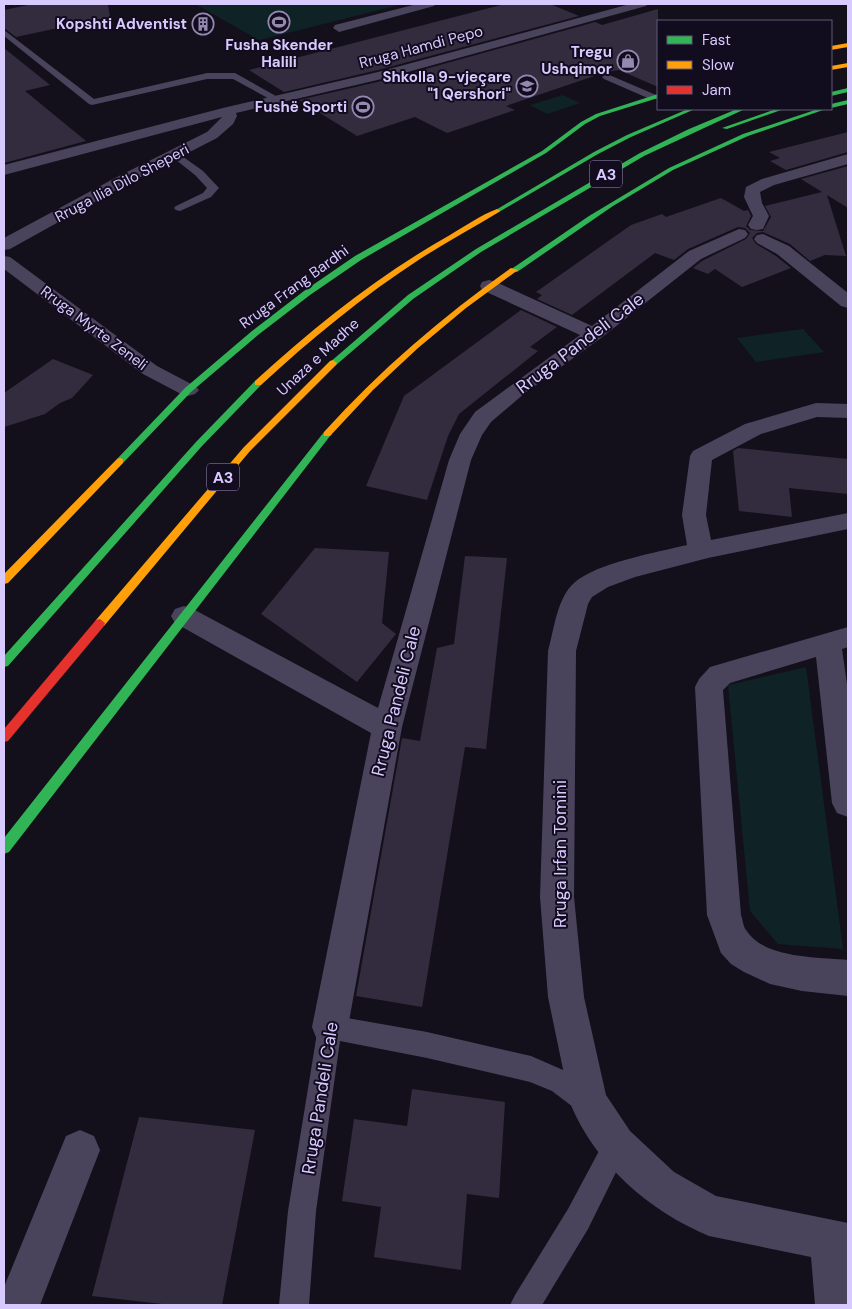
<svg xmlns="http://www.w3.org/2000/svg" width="852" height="1309" font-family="'DM Sans',sans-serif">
  <rect width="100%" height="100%" fill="#13101b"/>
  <path fill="#0f2327" d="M195 4H396L399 5 259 40Z
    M563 95 580 103 547 114 530 105Z
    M803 329 824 352 756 362 737 338Z
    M806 667 843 949 778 944 750 911 728 685Z"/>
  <path fill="#322c3e" d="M33 4H108L110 17 16 37 4 28V10Z
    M505 4H550L579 16 378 70 284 92 249 70Z
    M658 9V87L619 70 606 72 506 106 515 110 447 133 415 117 357 136 299 100 386 80 595 22 602 25Z
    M4 48 50 85 25 91 86 141 4 163Z
    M848 132V152L786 170 770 161 780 158 769 152Z
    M848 166V208L827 195 846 256 825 255 810 261 790 244 763 232 757 233 752 238 756 244 776 256 791 268 742 287 715 269 708 274 693 268 702 261 746 239 750 233 745 228 738 227 688 249 674 260 655 253 572 315 537 299 542 295 536 292 631 225 662 214 666 217 721 198 744 211 748 210 751 216 746 226 750 230 763 231 771 217 765 206 822 192 801 179Z
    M521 310 557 327 530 347 538 351 459 414 448 436 427 500 366 486 404 396Z
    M53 359 93 375 72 398 60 403 45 414 4 427V393Z
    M738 448 848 459V494L789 488 792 517 739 511 733 451Z
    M315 548 389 552 382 623 396 634 357 682 261 614Z
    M465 556 507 558 486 749 465 747 422 1007 356 996 402 738 420 741 437 648 454 644Z
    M412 1089 505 1102 499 1198 467 1194 461 1270 374 1257 381 1207 342 1201 354 1119 407 1126Z
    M139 1117 255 1130 222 1305H171L92 1296Z"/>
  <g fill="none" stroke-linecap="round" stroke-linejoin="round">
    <path fill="#49445c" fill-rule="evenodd" d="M4 30 94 99 207 73H235L283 100 278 103 275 102 233 79H207L92 105 89 104 4 36Z
      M607 74 656 95 658 97 656 99H650L604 79 602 77Z
      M175 151 203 171 219 188 211 197 180 211 176 210 174 208 176 206 203 193 207 188 195 175 171 156 170 154 171 152Z
      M330 1015 427 1032 531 1056 570 1073 595 1092 599 1101 595 1110 586 1114 577 1110 552 1091 530 1082 427 1058 340 1041 316 1211 309 1305H279L288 1211 318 1027 321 1018Z
      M616 1132 625 1136 629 1145 625 1154 588 1229 542 1305H510L515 1295 568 1209 607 1136Z"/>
    <path fill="#49445c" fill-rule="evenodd" d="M417 4H436L434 6 339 32 333 28 335 25Z
      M630 4H648L646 6 386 78 236 113 237 116 233 124 217 138 127 184 10 249 4 250V238L115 178 207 132 222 117 4 175V165L223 108 378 72Z
      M848 154V164L774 185 760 192 762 203 769 216 763 229 757 230 751 229 748 225 753 216 744 197 746 187 762 179Z
      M739 229 745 230 748 234 745 238 701 259 601 338 525 393 491 422 482 435 471 460 402 727 348 1027 343 1040 330 1045 317 1040 312 1027 371 733 175 623 171 616 175 609 184 606 193 609 378 708 449 460 460 434 475 412 580 335 482 290 480 286 482 282 489 280 496 282 592 326 689 251Z
      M763 234 789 246 848 293V308L841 306 777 254 757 243 754 239 757 235Z
      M4 256 10 257 157 366 195 386 199 390 195 394 188 396 181 394 143 374 4 269Z
      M816 403 848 404V418L817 417 761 434 712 460 706 515 711 540 848 513V529L708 558 635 577 608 587 592 597 588 604 576 651 574 897 584 997 606 1095 630 1131 674 1172 716 1196 848 1223V1305H815L811 1257 709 1236C649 1211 595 1164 570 1103L548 997 540 897 548 651C554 630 557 598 574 583 596 563 658 552 687 545L682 515 690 456 693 451 745 424Z
      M848 627V647L842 649 848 691V817L837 813 832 803 816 657 730 683 723 690 741 915C743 920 743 926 746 930 764 959 818 957 848 960V996L802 991 770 984 744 972 731 964 721 953 707 915 695 687 699 679 710 667Z
      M80 1130 94 1136 100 1150 40 1305H4V1287L66 1136Z"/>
    <path fill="#30b455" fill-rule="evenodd" d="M848 88V92L831 96V92Z
      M658 94V98L600 116 585 124 546 153 361 260 310 295 258 335 191 392 123 463H117V459L185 388 252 331 304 291 355 256 542 151 581 122 596 114Z
      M848 100V104L831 108V104Z
      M688 109H695L631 137 598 154 499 212 494 211 594 152 627 135Z
      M737 109H745L644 156 481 252 413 299 336 365 333 366 329 363 408 295 476 249 640 153 689 129Z
      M776 109H784L727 129 722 128Z
      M818 109H826L748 136 673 170 613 206 517 272 510 270 589 216 669 168 743 134Z
      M258 380 262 383 261 385 202 446 8 666 4 667V656L196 442 255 381Z
      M327 431 332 434 330 436 9 852 4 854V838L324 432Z"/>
    <path fill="#ff9f0a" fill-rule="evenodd" d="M848 43V47L831 50V46Z
      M848 63V67L831 70V66Z
      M497 209 500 211 499 212C473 228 446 242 420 259 363 296 311 339 261 385H255V381C315 326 379 275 450 235 465 226 481 215 497 209Z
      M511 268 518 270 466 308 418 348 373 390 330 436H324V432C380 370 443 316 511 268Z
      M333 360 337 363 336 365 250 451 104 626H96L95 623 96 620 244 447 330 361Z
      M120 458 123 459V463L8 583 4 584V574L117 459Z"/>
    <path fill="#e5322d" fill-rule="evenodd" d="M100 619 105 623 104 626 8 741 4 742V729L96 620Z"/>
  </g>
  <defs>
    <g id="stadium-ring" transform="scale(1.125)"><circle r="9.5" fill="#120c1f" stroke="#9388af" stroke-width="1.5"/><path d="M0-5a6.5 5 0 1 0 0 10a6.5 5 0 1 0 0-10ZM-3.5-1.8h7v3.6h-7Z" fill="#9388af"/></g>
    <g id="building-ring" transform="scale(1.125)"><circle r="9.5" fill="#120c1f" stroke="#9388af" stroke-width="1.5"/><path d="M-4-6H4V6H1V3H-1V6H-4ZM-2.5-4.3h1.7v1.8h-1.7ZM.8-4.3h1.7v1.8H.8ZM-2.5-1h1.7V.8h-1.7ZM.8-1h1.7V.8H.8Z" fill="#9388af"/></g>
    <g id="shop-ring" transform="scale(1.125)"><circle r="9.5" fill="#120c1f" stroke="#9388af" stroke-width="1.5"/><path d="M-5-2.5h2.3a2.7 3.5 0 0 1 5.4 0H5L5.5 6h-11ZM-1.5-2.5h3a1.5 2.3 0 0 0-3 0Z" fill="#9388af"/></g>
    <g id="school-ring" transform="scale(1.125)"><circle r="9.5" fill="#120c1f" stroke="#9388af" stroke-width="1.5"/><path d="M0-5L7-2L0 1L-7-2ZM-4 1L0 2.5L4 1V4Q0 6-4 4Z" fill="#9388af"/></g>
  </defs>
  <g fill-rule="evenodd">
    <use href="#stadium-ring" x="279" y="22"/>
    <use href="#building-ring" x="203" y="24"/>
    <use href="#shop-ring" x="628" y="61"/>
    <use href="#school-ring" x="527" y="86"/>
    <use href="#stadium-ring" x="363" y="107"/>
  </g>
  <g text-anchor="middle" stroke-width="4" stroke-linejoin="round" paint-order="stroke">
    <g font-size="15" font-weight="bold" fill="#d8c9ff" stroke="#120c1f" text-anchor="end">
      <text x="187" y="29">Kopshti Adventist</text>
      <text x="279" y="50" text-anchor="middle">Fusha Skender<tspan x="279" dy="17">Halili</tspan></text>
      <text x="612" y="57">Tregu<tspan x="612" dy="17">Ushqimor</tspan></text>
      <text x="511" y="82">Shkolla 9-vjeçare<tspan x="511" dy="17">"1 Qershori"</tspan></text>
      <text x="347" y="112">Fushë Sporti</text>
    </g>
    <g font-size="15" fill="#d8c9ff" stroke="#120c1f">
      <text transform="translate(421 47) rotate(-15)" y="5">Rruga Hamdi Pepo</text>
      <text transform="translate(122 183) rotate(-28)" y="5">Rruga Ilia Dilo Sheperi</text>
      <text transform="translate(294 287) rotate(-36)" y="5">Rruga Frang Bardhi</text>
      <text transform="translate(94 328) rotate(37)" y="5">Rruga Myrte Zeneli</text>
      <text transform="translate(318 357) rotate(-43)" y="5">Unaza e Madhe</text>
    </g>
    <g fill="#120c1f" stroke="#9d90bc" stroke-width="1">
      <rect x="590" y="160.5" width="32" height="27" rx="4"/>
      <rect x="207" y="463.5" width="32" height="27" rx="4"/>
    </g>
    <g font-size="16" font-weight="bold" fill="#d8c9ff">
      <text x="606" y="180">A3</text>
      <text x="223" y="483">A3</text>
    </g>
    <g font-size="18" fill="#d8c9ff" stroke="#120c1f">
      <text transform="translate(580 343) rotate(-37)" y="6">Rruga Pandeli Cale</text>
      <text transform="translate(396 701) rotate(-76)" y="6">Rruga Pandeli Cale</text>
      <text transform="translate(560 854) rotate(-90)" y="6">Rruga Irfan Tomini</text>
      <text transform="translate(320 1098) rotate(-81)" y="6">Rruga Pandeli Cale</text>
    </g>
  </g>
  <rect width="852" height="1309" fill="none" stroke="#d8c9ff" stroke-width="10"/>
  <rect x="657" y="20" width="175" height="90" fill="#120c1f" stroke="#615879"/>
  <rect x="667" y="36" width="25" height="8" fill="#30b455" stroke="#615879"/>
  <text x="702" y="45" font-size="15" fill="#d8c9ff">Fast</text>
  <rect x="667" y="61" width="25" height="8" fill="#ff9f0a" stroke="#615879"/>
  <text x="702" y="70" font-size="15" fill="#d8c9ff">Slow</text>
  <rect x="667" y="86" width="25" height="8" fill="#e5322d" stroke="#615879"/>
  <text x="702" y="95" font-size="15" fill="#d8c9ff">Jam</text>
</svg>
